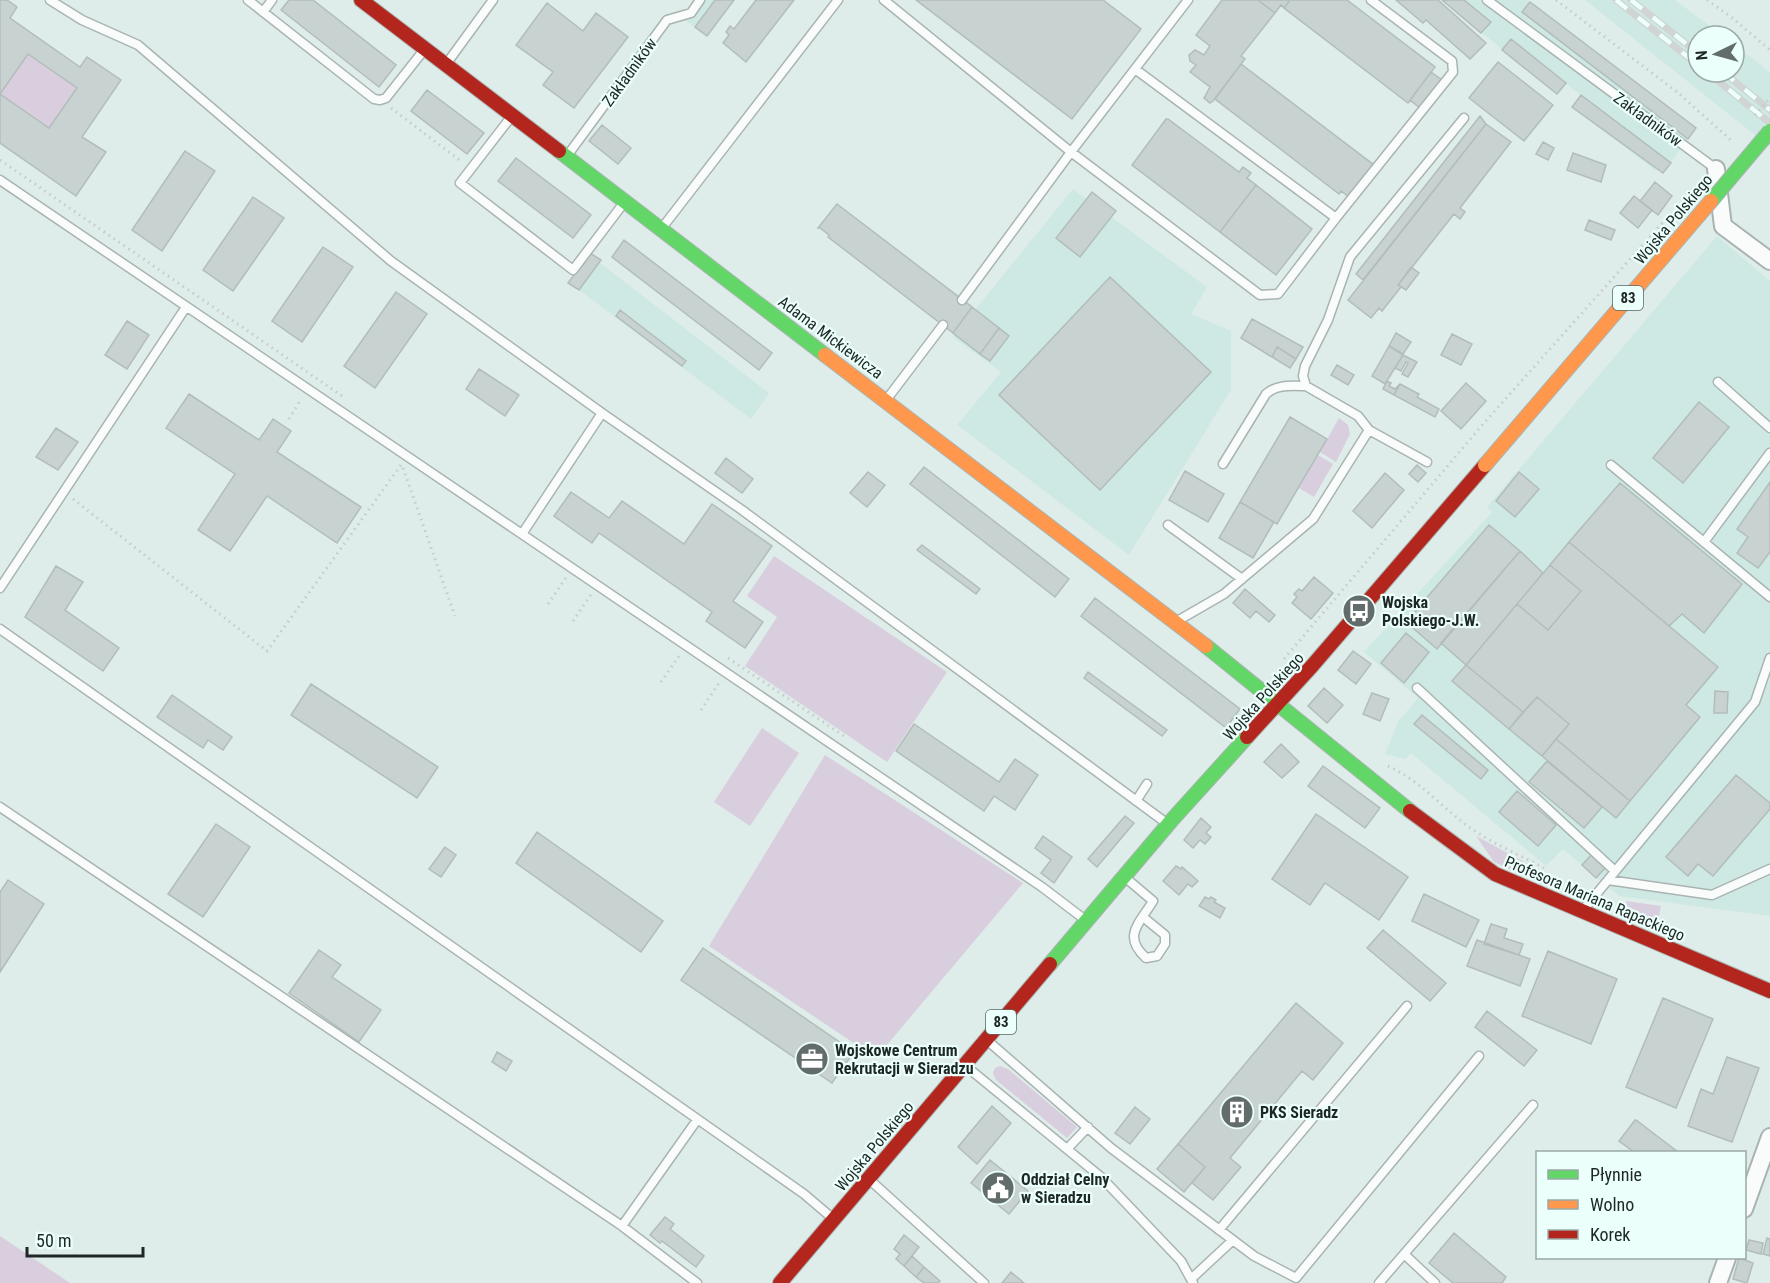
<svg xmlns="http://www.w3.org/2000/svg" width="1770" height="1283" font-family="'Roboto Condensed',sans-serif">
  <rect width="100%" height="100%" fill="#dfedea"/>
  <path fill="#cee8e3" d="M703 0H734L707 36 686 21Z
    M1442 0H1526L1535 4 1696 128 1663 173 1658 169 1656 171 1572 107 1581 95 1566 84 1557 94Z
    M1585 0H1675L1723 36H1698V72H1734V45L1760 64 1770 73V147Z
    M1073 189 1207 287 1191 314 1231 331V390L1129 555 957 425 1001 372 953 337Z
    M1717 236 1770 281V916L1619 896 1563 849 1546 866 1411 753 1405 759 1385 754 1398 722 1418 698 1364 652 1492 512 1487 507Z
    M591 256 769 393 751 419 571 284Z"/>
  <path fill="#d8cede" d="M28 54 77 88 49 128 0 94Z
    M1339 418 1348 425 1350 434 1336 462 1320 452Z
    M1318 455 1333 464 1314 497 1299 488Z
    M774 556 947 672 887 762 745 666 777 617 747 596Z
    M762 728 799 753 750 826 714 802Z
    M825 755 1023 883 876 1058 709 946Z
    M1476 836 1539 870 1523 875 1494 862Z
    M1626 901 1661 906 1657 925C1644 919 1628 916 1626 901Z
    M1000 1066 1008 1069 1077 1127 1067 1138 996 1080 993 1073 995 1068Z
    M0 1236 70 1283H0Z"/>
  <path fill="#c8d2d1" stroke="#b2bdbb" stroke-width="1.5" fill-rule="evenodd" d="M0 0H7L17 7 10 18 80 67 87 57 121 80 82 137 106 152 76 196 0 143ZM28 54 77 88 49 128 0 94Z
    M289 0H313L396 65 379 87 281 10Z
    M715 0H734L707 36 695 27Z
    M756 0H794L746 62 723 43 729 35 726 32 730 26 734 29Z
    M916 0H1103L1141 29 1072 119Z
    M1222 0H1258L1275 13 1241 56 1245 59 1213 101 1210 103 1204 98 1210 87 1190 72 1196 65 1190 61 1189 55 1195 50 1204 55 1210 46 1196 35Z
    M1258 0H1290L1284 8 1281 5 1275 13Z
    M1290 0H1347L1435 67 1408 103 1284 8Z
    M1396 0H1438L1486 43 1470 59 1426 20 1423 23Z
    M1442 0H1464L1491 22 1481 33Z
    M1530 2 1696 128 1688 139 1522 12Z
    M547 3 583 31 596 13 628 37 574 108 543 85 553 72 516 45Z
    M1511 39 1566 83 1557 94 1502 50Z
    M1498 62 1553 105 1524 141 1469 98Z
    M1241 64 1374 165 1349 197 1341 191 1339 194 1215 99Z
    M1431 72 1442 80 1420 108 1410 100Z
    M427 90 484 133 467 154 411 111Z
    M1581 95 1671 163 1663 173 1572 107Z
    M1480 116 1486 124 1363 280 1356 274Z
    M1166 119H1168L1239 172 1243 167 1251 173 1247 178 1256 185 1220 232 1132 165Z
    M1486 124 1511 142 1460 208 1465 212 1460 219 1454 214 1398 285 1401 287 1382 311 1379 308 1371 318 1348 300Z
    M602 125 631 148 618 164 589 141Z
    M1543 142 1554 148 1548 160 1536 154Z
    M185 151 215 171 162 251 132 230Z
    M1573 153 1606 165 1601 182 1567 170Z
    M516 158 591 215 573 238 498 181Z
    M1655 182 1672 196 1658 215 1640 201Z
    M1256 185 1312 229 1276 275 1220 232Z
    M1092 192 1116 211 1080 257 1056 238Z
    M1634 196 1652 210 1638 228 1620 213Z
    M253 197 284 218 233 291 203 270Z
    M837 204 972 307 953 333 828 237 829 235 820 228H818Z
    M1589 220 1615 230 1611 240 1585 230Z
    M624 240 772 353 759 370 612 257Z
    M323 247 353 267 302 342 272 321Z
    M590 253 601 260 579 290 568 283Z
    M1411 267 1419 273 1406 290 1398 285Z
    M1110 277 1211 372 1100 490 999 395Z
    M396 292 427 314 375 388 344 366Z
    M972 307 999 328 980 354 953 333Z
    M620 310 686 361 682 366 616 316Z
    M1252 319 1303 347 1296 359 1277 347 1272 357 1241 338Z
    M127 321 149 335 127 369 105 355Z
    M999 328 1009 336 990 361 980 354Z
    M1396 333 1411 342 1403 354 1389 346Z
    M1452 334 1472 344 1461 365 1441 355Z
    M1389 346 1403 355 1385 384 1372 376Z
    M1277 347 1296 359 1290 368 1272 357Z
    M1403 355 1417 362 1408 377 1402 374 1408 363 1406 362 1401 371 1395 368Z
    M1337 365 1354 375 1348 385 1331 375Z
    M479 369 519 395 505 416 466 389Z
    M1387 381 1391 383 1389 386 1395 389 1400 384 1394 395 1383 389Z
    M1466 383 1486 401 1461 429 1441 411Z
    M1400 384 1419 394 1417 397 1439 409 1435 417 1394 395Z
    M189 394 259 440 273 419 291 431 277 452 361 507 337 543 267 496 230 551 198 530 235 474 166 428Z
    M1699 402 1729 427 1683 483 1653 458Z
    M1290 417 1327 439 1277 524 1240 502Z
    M56 428 78 442 58 470 36 457Z
    M726 458 753 479 742 493 715 473Z
    M1417 465 1426 473 1418 482 1409 474Z
    M924 467 1069 579 1055 597 910 484Z
    M1185 471 1224 494 1208 522 1169 500Z
    M868 472 885 485 867 507 850 493Z
    M1519 472 1539 489 1515 517 1496 501Z
    M1385 473 1404 490 1372 528 1353 511Z
    M1770 482V552L1758 568 1737 553 1748 537 1737 529Z
    M1620 483 1742 584 1704 633 1682 614 1669 626 1569 542Z
    M571 492 609 518 622 501 684 544 712 504 772 546 733 601 763 622 745 648 706 621 712 612 599 533 592 543 554 516Z
    M1240 502 1274 522 1253 558 1219 538Z
    M1489 525 1520 551 1437 649 1406 622Z
    M1569 542 1718 667 1686 705 1700 717 1630 801 1556 739 1569 724 1537 697 1523 712 1466 665 1517 604 1548 630 1581 591 1550 565Z
    M922 545 980 589 976 594 917 550Z
    M1520 551 1543 573 1466 665 1441 643Z
    M1550 565 1581 591 1548 630 1517 604Z
    M56 566 83 582 65 610 119 648 103 671 25 617Z
    M1314 577 1333 593 1311 619 1292 603 1297 597 1294 594 1299 589 1302 591Z
    M1245 589 1275 615 1269 622 1256 611 1250 618 1233 603Z
    M1095 598 1240 709 1226 728 1081 616Z
    M1406 633 1429 652 1404 683 1381 663Z
    M1353 651 1371 664 1356 684 1338 670Z
    M1466 665 1523 712 1509 729 1452 681Z
    M1088 672 1167 730 1162 736 1084 678Z
    M311 684 438 767 417 798 291 715Z
    M1324 688 1343 705 1327 723 1308 706Z
    M1715 691 1728 692 1727 713H1714Z
    M1372 693 1389 699 1380 721 1363 714Z
    M172 695 232 737 223 750 208 740 203 748 157 717Z
    M1537 697 1569 724 1542 756 1509 729Z
    M1422 715 1488 770 1481 779 1414 724Z
    M914 724 999 782 1015 759 1038 775 1015 810 994 796 984 811 896 751Z
    M1556 739 1630 801 1616 818 1542 756Z
    M1281 744 1299 762 1282 778 1264 762Z
    M1547 761 1602 807 1584 828 1529 782Z
    M1323 766 1380 808 1365 828 1308 786Z
    M1736 775 1770 803V809L1713 876 1698 864 1688 876 1666 857Z
    M1517 791 1556 825 1538 846 1499 812Z
    M1316 814 1408 877 1379 920 1325 883 1310 905 1272 879Z
    M1125 816 1134 823 1097 867 1088 859Z
    M1201 818 1211 827 1206 833 1211 837 1205 844 1200 840 1193 848 1184 840Z
    M216 824 250 847 203 917 168 894Z
    M537 832 663 921 641 952 516 863Z
    M1043 836 1072 857 1054 883 1041 873 1051 860 1035 848Z
    M445 847 456 855 441 877 429 869Z
    M1592 854 1606 867 1596 878 1582 865Z
    M1176 866 1181 869 1182 867 1198 881 1192 887 1188 884 1179 895 1163 881Z
    M8 880 44 904 0 972V892Z
    M1424 894 1479 920 1466 947 1412 921Z
    M1205 897 1209 899 1211 897 1216 900 1214 902 1225 908 1220 918 1199 906Z
    M1491 924 1507 929 1504 938 1523 944 1519 955 1484 944Z
    M1383 930 1446 983 1430 1001 1367 948Z
    M1477 940 1530 959 1520 986 1467 966Z
    M703 948 854 1052 832 1083 681 980Z
    M319 950 341 965 332 977 381 1010 359 1042 289 993Z
    M1548 951 1617 979 1591 1044 1522 1016Z
    M1663 998 1713 1019 1676 1108 1626 1087Z
    M1296 1003 1343 1043 1313 1080 1302 1071 1230 1158 1241 1167 1213 1200 1192 1183 1205 1167 1178 1144Z
    M1487 1011 1537 1050 1524 1066 1475 1027Z
    M497 1052 512 1061 506 1071 492 1062Z
    M1727 1057 1759 1068 1732 1142 1688 1126 1701 1089 1713 1094Z
    M992 1106 1011 1123 977 1164 958 1147Z
    M1135 1107 1150 1119 1130 1144 1115 1133Z
    M1635 1120H1636L1678 1152H1634L1619 1141Z
    M1178 1144 1205 1167 1184 1192 1157 1169Z
    M990 1160 1028 1191 1009 1214 971 1183Z
    M665 1217 674 1224 670 1229 704 1256 696 1267 662 1241 660 1243 650 1235Z
    M1454 1233 1506 1277 1502 1283H1453L1429 1263Z
    M904 1235 919 1247 904 1266 896 1259 900 1254 894 1249Z
    M1767 1238 1770 1239V1256L1763 1254Z
    M1749 1240 1763 1243 1761 1254 1746 1250Z
    M912 1256 924 1267 916 1277 904 1266Z
    M1739 1258 1753 1263 1747 1283 1733 1279Z
    M924 1267 940 1281 938 1283H924L916 1277Z
    M1011 1272 1024 1283H1002Z"/>
  <g fill="none" stroke-linecap="round" stroke-linejoin="round">
    <g stroke="#a9b4b2" stroke-width="11">
      <path id="lane" d="M50 0 82 20 138 45 391 261 602 413 522 534
        M248 0 374 99 380 100 386 98 424 50
        M884 0 1071 152 1260 295 1278 294 1336 218 1453 72 1452 61 1371 0
        M1487 0 1716 169
        M263 12 272 0
        M447 63 493 0
        M1135 69 1336 218
        M511 117 460 183 573 270 623 204
        M567 156 667 20 691 13 700 0
        M0 180 1042 887 1084 919
        M662 228 838 0
        M962 300 1071 152 1188 0
        M1718 382 1770 428
        M887 399 943 325
        M602 413 742 510 1165 822
        M1369 430 1427 462
        M1223 464 1266 394C1277 384 1292 386 1306 386
        M1611 465 1770 597
        M1168 525 1242 579
        M1704 542 1770 453
        M0 588 186 307
        M1179 620 1224 594 1313 519 1369 430 1358 416 1306 386 1303 376 1305 366 1328 320 1350 257 1464 118
        M0 629 804 1194 831 1217
        M1417 688 1615 871
        M1136 801 1147 784
        M0 807 622 1226 697 1283
        M1127 879 1153 901C1139 924 1122 936 1146 958L1157 956 1165 944V935L1143 917
        M1608 880 1712 895 1770 869
        M1584 909 1755 702 1770 658
        M988 1041 1111 1148 1254 1256 1296 1278 1479 1056
        M967 1067 1101 1177 1181 1261 1193 1283
        M1067 1149 1088 1127
        M871 1181 984 1283
        M622 1226 697 1120
        M1219 1230 1407 1006
        M1404 1254 1435 1283
        M1191 1279 1233 1240
        M1379 1283 1533 1105"/>
    </g>
    <g stroke="#a9b4b2" stroke-width="20">
      <path id="street" d="M1716 169 1723 226 1770 261
        M1744 1209 1770 1137
        M1718 1283 1727 1258"/>
    </g>
    <g stroke="#a9b4b2" stroke-width="16">
      <path id="fast" d="M559 151 825 355
        M1206 646 1410 811
        M1050 964 1171 821 1247 737"/>
    </g>
    <g stroke="#a9b4b2" stroke-width="16">
      <path id="slow" d="M825 355 1206 646"/>
    </g>
    <g stroke="#a9b4b2" stroke-width="16">
      <path id="jam" d="M361 0 559 151
        M1247 737 1312 666 1485 465
        M1410 811 1495 874 1770 991
        M780 1283 1050 964"/>
    </g>
    <path stroke="#c6cbca" stroke-width="3" stroke-dasharray="1.5 4.5" stroke-linecap="butt" d="M1556 0 1677 92 1732 141
      M1707 0 1730 16 1770 50
      M391 108 462 162
      M0 160 345 398
      M289 419 301 399
      M403 468 455 616
      M73 499 267 651 401 465
      M548 604 567 576
      M573 621 592 593
      M728 658 847 738
      M1284 659 1484 423 1664 221
      M661 682 679 656
      M701 710 721 680
      M1388 766C1422 781 1446 813 1478 833 1498 846 1522 856 1544 868"/>
    <use href="#lane" stroke="#fafcfc" stroke-width="8"/>
    <use href="#street" stroke="#fafcfc" stroke-width="16"/>
    <use href="#fast" stroke="#63d668" stroke-width="14"/>
    <use href="#slow" stroke="#ff974d" stroke-width="14"/>
    <use href="#jam" stroke="#b3261e" stroke-width="14"/>
    <g stroke="#d0d4d3" stroke-width="7">
      <path id="rail" d="M1616 0 1698 65
        M1631 0 1698 53
        M1707 72 1770 123
        M1723 72 1770 110"/>
    </g>
    <use href="#rail" stroke="#ebfffb" stroke-width="4.5" stroke-dasharray="14" stroke-linecap="butt"/>
    <g stroke="#a9b4b2" stroke-width="16" stroke-linecap="butt">
      <path id="fast-bridge" d="M1711 201 1770 131"/>
    </g>
    <g stroke="#a9b4b2" stroke-width="16" stroke-linecap="butt">
      <path id="slow-bridge" d="M1485 465 1711 201"/>
    </g>
    <path stroke="#c6cbca" stroke-width="3" stroke-dasharray="1.5 4.5" stroke-linecap="butt" d="M1755 115 1770 98"/>
    <use href="#fast-bridge" stroke="#63d668" stroke-width="14"/>
    <use href="#slow-bridge" stroke="#ff974d" stroke-width="14"/>
  </g>
  <defs>
    <g id="bus-disc" transform="scale(1.725)"><circle r="9.5" fill="#626c6b" stroke="#ebfffb"/><path d="M-5-6H5V4H4V6H2V4H-2V6H-4V4H-5ZM-3.5-4V0h7V-4ZM-3.5 1.2v1.5H-2V1.2ZM2 1.2v1.5H3.5V1.2Z" fill="#fff"/></g>
    <g id="office-disc" transform="scale(1.725)"><circle r="9.5" fill="#626c6b" stroke="#ebfffb"/><path d="M-6-3h4V-5.5h4V-3h4V5H-6ZM-1-4.5V-3h2v-1.5ZM-6 0V1H6V0Z" fill="#fff"/></g>
    <g id="building-disc" transform="scale(1.725)"><circle r="9.5" fill="#626c6b" stroke="#ebfffb"/><path d="M-4-6H4V6H1V3H-1V6H-4ZM-2.5-4.3h1.7v1.8h-1.7ZM.8-4.3h1.7v1.8H.8ZM-2.5-1h1.7V.8h-1.7ZM.8-1h1.7V.8H.8Z" fill="#fff"/></g>
    <g id="civic-disc" transform="scale(1.725)"><circle r="9.5" fill="#626c6b" stroke="#ebfffb"/><path d="M-.6-6.5H3V-4.5H.6V-3L4-1V1h2V6H-6V1h2V-1L-.6-3ZM-1.2 2.5V6h2.4V2.5Z" fill="#fff"/></g>
  </defs>
  <g fill-rule="evenodd">
    <use href="#bus-disc" x="1359" y="611"/>
    <use href="#office-disc" x="812" y="1059"/>
    <use href="#building-disc" x="1237" y="1112"/>
    <use href="#civic-disc" x="998" y="1188"/>
  </g>
  <g text-anchor="middle" stroke-width="4.5" stroke-linejoin="round" paint-order="stroke">
    <g fill="#ebfffb" stroke="#5c6866" stroke-width="1.5">
      <rect x="1613" y="286" width="30" height="24" rx="4.5"/>
      <rect x="986" y="1010" width="30" height="24" rx="4.5"/>
    </g>
    <g font-size="15" font-weight="bold" fill="#1e2726">
      <text x="1628" y="303">83</text>
      <text x="1001" y="1027">83</text>
    </g>
    <g font-size="16" fill="#1e2726" stroke="#ebfffb">
      <text transform="translate(629 72) rotate(-54)" y="6">Zakładników</text>
      <text transform="translate(1648 119) rotate(36)" y="6">Zakładników</text>
      <text transform="translate(1673 219) rotate(-50)" y="6">Wojska Polskiego</text>
      <text transform="translate(831 337) rotate(37)" y="6">Adama Mickiewicza</text>
      <text transform="translate(1263 696) rotate(-48)" y="6">Wojska Polskiego</text>
      <text transform="translate(1595 898) rotate(23)" y="6">Profesora Mariana Rapackiego</text>
      <text transform="translate(874 1146) rotate(-50)" y="6">Wojska Polskiego</text>
    </g>
    <g font-size="16" font-weight="bold" fill="#1e2726" stroke="#ebfffb" text-anchor="start">
      <text x="1382" y="608">Wojska<tspan x="1382" dy="18">Polskiego-J.W.</tspan></text>
      <text x="835" y="1056">Wojskowe Centrum<tspan x="835" dy="18">Rekrutacji w Sieradzu</tspan></text>
      <text x="1260" y="1118">PKS Sieradz</text>
      <text x="1021" y="1185">Oddział Celny<tspan x="1021" dy="18">w Sieradzu</tspan></text>
    </g>
  </g>
  <rect x="1536" y="1151" width="210" height="108" fill="#ebfffb" stroke="#99a9a6" stroke-width="1.5"/>
  <rect x="1548" y="1170" width="30" height="9" fill="#63d668" stroke="#99a9a6" stroke-width="1.5"/>
  <text x="1590" y="1181" font-size="18" fill="#1e2726">Płynnie</text>
  <rect x="1548" y="1200" width="30" height="9" fill="#ff974d" stroke="#99a9a6" stroke-width="1.5"/>
  <text x="1590" y="1211" font-size="18" fill="#1e2726">Wolno</text>
  <rect x="1548" y="1230" width="30" height="9" fill="#b3261e" stroke="#99a9a6" stroke-width="1.5"/>
  <text x="1590" y="1241" font-size="18" fill="#1e2726">Korek</text>
  <g transform="translate(1716 54) rotate(265)"><circle r="28" fill="#ebfffb" stroke="#99a9a6" stroke-width="1.5"/>
  <path d="M0-4.5L10 22L0 15L-10 22Z" fill="#626c6b"/>
  <text y="-9" font-size="16" font-weight="bold" text-anchor="middle" fill="#1e2726">N</text>
  </g>
  <path d="M27 1247v9h116v-9" fill="none" stroke="#1e2726" stroke-width="3"/>
  <text x="36" y="1247" font-size="18" fill="#1e2726" stroke="#ebfffb" stroke-width="4.5" paint-order="stroke">50 m</text>
</svg>
